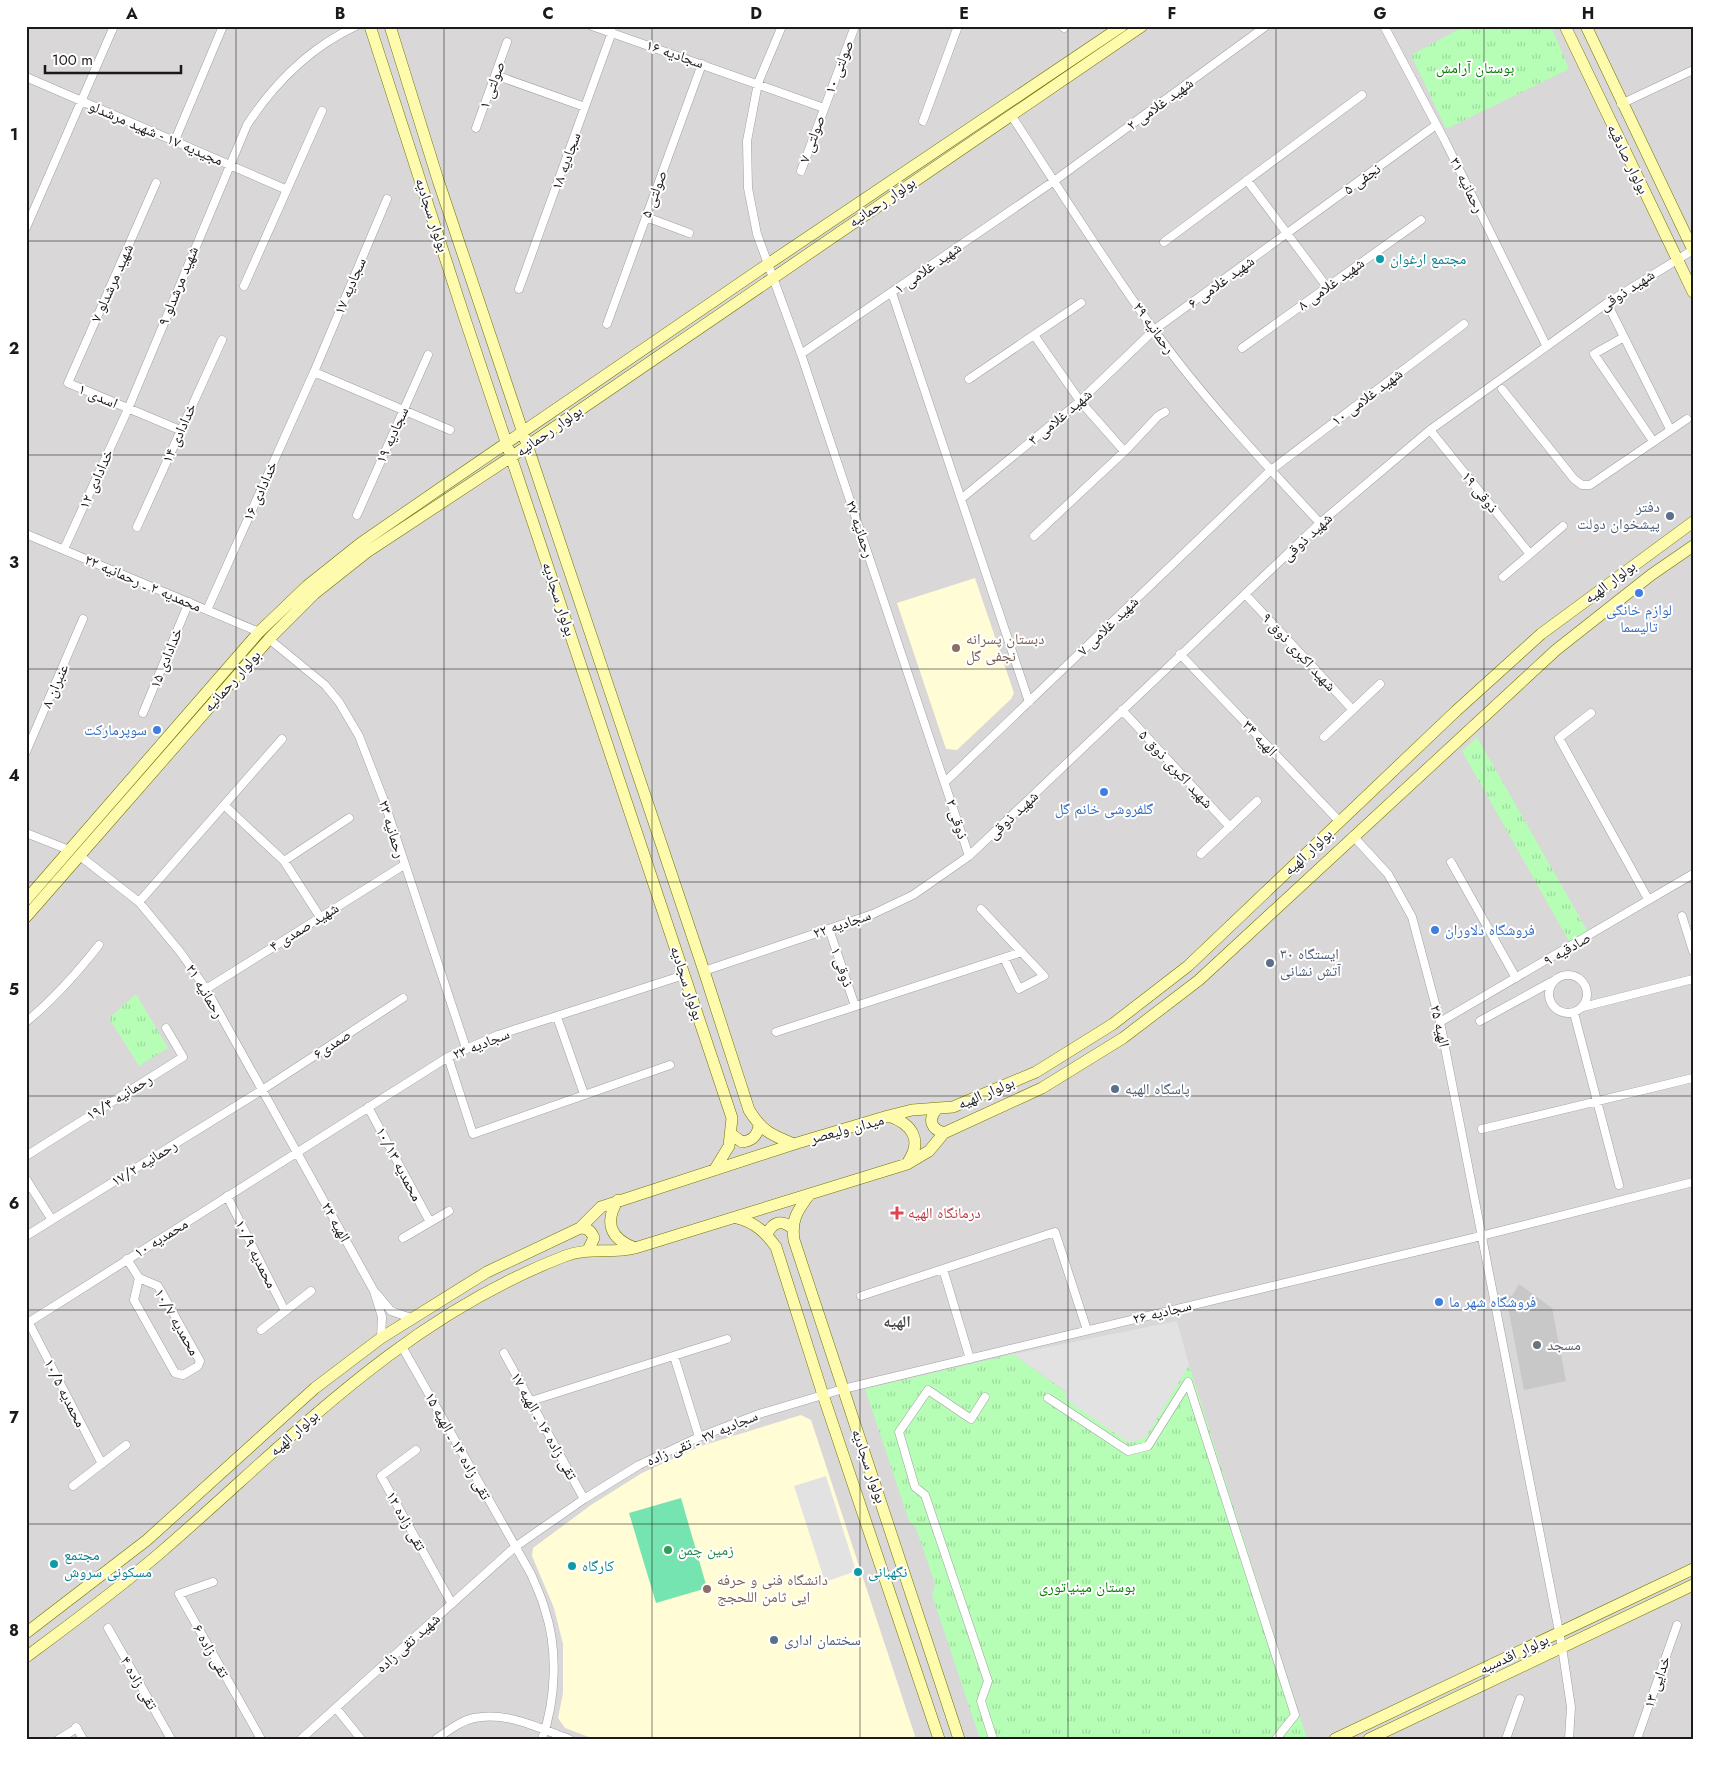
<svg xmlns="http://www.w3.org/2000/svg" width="1719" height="1765" font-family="Jost,'Noto Naskh Arabic',sans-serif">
  <defs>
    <pattern id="park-tufts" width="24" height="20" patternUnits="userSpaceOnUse" patternTransform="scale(1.25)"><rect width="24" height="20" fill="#b6fdb6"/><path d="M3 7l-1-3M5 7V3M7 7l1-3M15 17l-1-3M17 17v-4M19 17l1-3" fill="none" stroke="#9cd89c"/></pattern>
  </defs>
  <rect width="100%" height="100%" fill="#ede7df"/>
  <path fill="#d9d7d7" d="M26 26H1693V1739H26Z"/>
  <path fill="#fffcd6" d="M975 578 1014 693 1011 699 957 750 946 749 897 603Z
    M801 1415 811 1420 916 1739H594L565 1728 558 1718 563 1693V1644L554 1608 532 1556 533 1548 591 1505 642 1473 701 1446Z"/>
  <path fill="#c8c8c8" d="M1519 1284 1552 1308 1566 1381 1524 1390 1506 1297 1512 1296Z"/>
  <path fill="url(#park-tufts)" d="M1461 26H1551L1569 69 1446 129 1411 55 1461 28Z
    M1477 737 1588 932 1570 943 1462 751Z
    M136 994 168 1048 139 1066 109 1018Z
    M1013 1354 1067 1393 1064 1398 1145 1438 1189 1365 1307 1739H980L932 1595 935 1584 916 1528 909 1521 865 1389Z"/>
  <path fill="#75e4b1" d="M681 1498 707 1588 656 1603 629 1513Z"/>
  <path fill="#e2e2e2" d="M1177 1321 1189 1365 1145 1438 1129 1443 1064 1398 1067 1392 1013 1354Z
    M826 1476 856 1571 825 1582 794 1486Z"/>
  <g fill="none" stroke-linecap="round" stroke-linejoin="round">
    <g stroke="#a1a1a1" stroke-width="9">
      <path id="street" d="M592 26 824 108
        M782 26 758 83 747 141 748 188 757 234 801 354 969 856
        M1384 26 1444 139 1546 345
        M1064 28 1065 26
        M495 75 585 107
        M26 77 285 189
        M1621 104 1693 70
        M1011 115C1058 187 1104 261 1154 330 1204 399 1263 462 1320 523
        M923 121 958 26
        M476 128 507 42
        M175 140 223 26
        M801 171 855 26
        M1247 180 1327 287
        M156 183 68 383 180 430
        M646 217 689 233
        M26 228 114 26
        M1164 242 1362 95
        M244 286 322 111
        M519 289 612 32
        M892 293 1029 702
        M1607 303 1670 429
        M607 324 702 64
        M1034 335 1080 401 1124 451
        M1624 337 1594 354 1653 441
        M1242 348 1421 220
        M801 354 1054 181 1266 26
        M314 372 450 430
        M969 379 1081 303
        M1502 389 1574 479 1582 485H1590L1687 419
        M1430 430 1530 554
        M961 499 1080 401 1154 330 1436 125
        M357 515 428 355
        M137 527 222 340
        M26 534 259 632
        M1034 536 1126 450 1158 416 1165 412
        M64 549 128 409 247 125C275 82 309 48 356 26
        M1503 577 1563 526
        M1245 594 1353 710
        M207 610 314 372 387 199
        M269 639 325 685 339 702 359 736 383 798 466 1048
        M1180 654 1340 822
        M1122 710 1230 827
        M143 713 189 602
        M1591 713 1559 738 1648 899
        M1324 737 1380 684
        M26 752 83 619
        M945 782 1271 470 1464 324
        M224 805 284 861 320 917
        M26 833 69 850
        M1353 836 1388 874 1412 917 1440 1022 1562 1647 1571 1707 1569 1739
        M1201 854 1257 801
        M80 856 139 902 181 953 206 989 374 1291 382 1317 381 1338
        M284 861 349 818
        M1451 862 1516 978
        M139 902 282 739
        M981 909 1044 976 1019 989 1004 958
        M1682 916 1693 951
        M829 929 855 1006
        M704 971 873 914 913 895 969 856 1320 523 1430 430 1607 303 1693 250
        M1549 994a19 19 0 1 1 38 0a19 19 0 1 1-38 0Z
        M206 989 404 865
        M1583 1007 1693 979
        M1574 1013 1619 1185
        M557 1017 584 1094
        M1480 1021 1553 981
        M26 1022C54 999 77 973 99 945
        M1440 1022 1693 874
        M776 1032 1022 952
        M448 1057 473 1134 670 1065
        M368 1107 430 1222
        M1482 1129 1693 1078
        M26 1156 183 1057 166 1028
        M26 1179 52 1220
        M227 1196 285 1311
        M26 1236 262 1090 403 998
        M403 1238 449 1211
        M127 1259 139 1278 134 1300 175 1373 183 1375 198 1366 200 1361 158 1286 139 1278
        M943 1269 970 1359
        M377 1294 391 1311 411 1318
        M861 1296 1055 1232 1087 1330
        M29 1323 102 1464
        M26 1324 448 1057 498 1035 684 975
        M261 1330 311 1291
        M401 1345 531 1574C536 1586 542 1598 545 1610 558 1649 556 1700 542 1739
        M504 1353 584 1499
        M674 1356 699 1437
        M985 1397 971 1419 928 1390 899 1432 915 1487 925 1495 988 1681 981 1701 993 1739
        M1048 1398 1128 1451 1148 1446 1188 1382 1295 1715 1276 1739
        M531 1401 727 1339
        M416 1450 381 1476 452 1604
        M73 1486 126 1445
        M213 1582 179 1594 261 1739
        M108 1628 171 1739
        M336 1708 361 1739
        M76 1727 83 1739
        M59 1739 77 1728
        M301 1739 515 1547 584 1499 639 1465 699 1437 759 1414 843 1389 1481 1236 1693 1182
        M436 1739C448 1731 460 1721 474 1718 506 1711 539 1728 569 1739
        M1506 1739 1520 1699
        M1637 1739 1677 1625"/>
    </g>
    <g stroke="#6f7300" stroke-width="12">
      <path id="secondary" d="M370 26 464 316 732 1118 729 1146 715 1169
        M390 26 438 180 704 971 749 1110C762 1131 771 1135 794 1144
        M1565 26 1693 292
        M1586 26 1693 250
        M26 900 259 632 307 586 361 543 448 483 768 264 1122 26
        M26 917 269 639 314 594 367 552 511 457 1142 26
        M936 1110C928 1120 931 1129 944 1133
        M889 1116C912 1124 923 1140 908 1162
        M731 1134 742 1142C752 1141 757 1136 759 1126
        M809 1195C797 1211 791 1220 794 1240L959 1739
        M618 1200C604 1222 610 1239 635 1248
        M737 1218C756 1223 765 1232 776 1247L823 1395 939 1739
        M580 1228C588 1228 591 1231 594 1238L588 1250
        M767 1235C772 1222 781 1219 792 1228
        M26 1633 147 1540 315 1388 381 1338 487 1272 580 1228 601 1207 794 1144 888 1116 912 1110 953 1107 1036 1072 1113 1024 1188 966 1456 711 1541 634 1693 522
        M26 1657C72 1623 117 1590 160 1553 291 1440 399 1320 565 1256 588 1247 612 1254 635 1248L907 1164 929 1151 944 1133 1042 1088 1123 1038 1199 980 1556 650 1651 575 1693 546
        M1335 1739 1693 1569
        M1369 1739 1693 1585"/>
    </g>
    <use href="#street" stroke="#fff" stroke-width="8"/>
    <use href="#secondary" stroke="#fefcac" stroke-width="11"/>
  </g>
  <path fill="none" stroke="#1a1a1a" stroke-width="1" stroke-opacity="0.55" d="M236 26V1739M444 26V1739M652 26V1739M860 26V1739M1068 26V1739M1276 26V1739M1484 26V1739M26 241H1693M26 455H1693M26 669H1693M26 882H1693M26 1096H1693M26 1310H1693M26 1524H1693"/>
  <g fill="#0f9aa8" stroke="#fff" stroke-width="2">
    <circle cx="1380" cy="259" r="5"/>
    <circle cx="54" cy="1564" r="5"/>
    <circle cx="572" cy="1566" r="5"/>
    <circle cx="858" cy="1572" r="5"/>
  </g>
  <g fill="#5c6f8a" stroke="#fff" stroke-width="2">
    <circle cx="1670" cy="516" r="5"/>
    <circle cx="1270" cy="963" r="5"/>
    <circle cx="1115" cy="1089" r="5"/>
    <circle cx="774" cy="1640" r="5"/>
  </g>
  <g fill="#3f7fe0" stroke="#fff" stroke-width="2">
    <circle cx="1639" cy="593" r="5"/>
    <circle cx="157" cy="730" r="5"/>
    <circle cx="1104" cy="792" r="5"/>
    <circle cx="1435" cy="930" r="5"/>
    <circle cx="1439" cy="1302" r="5"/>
  </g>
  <g fill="#8d6e63" stroke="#fff" stroke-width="2">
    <circle cx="956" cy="648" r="5"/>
    <circle cx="707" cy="1589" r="5"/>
  </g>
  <path fill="#e0444e" stroke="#fff" stroke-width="2" d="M894.5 1205.5h5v5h5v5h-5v5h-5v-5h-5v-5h5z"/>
  <circle fill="#6b7280" stroke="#fff" stroke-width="2" cx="1537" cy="1345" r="5"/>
  <circle fill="#2e9e5b" stroke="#fff" stroke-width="2" cx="668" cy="1550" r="5"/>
  <g text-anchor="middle" stroke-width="4" stroke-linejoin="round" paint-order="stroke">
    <g font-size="15" fill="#1a1a1a" stroke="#fff">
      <text transform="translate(675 54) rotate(19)" y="5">سجادیه ۱۶</text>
      <text transform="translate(839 67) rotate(-69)" y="5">صولتی ۱۰</text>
      <text transform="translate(492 85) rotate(-70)" y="5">صولتی ۱</text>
      <text transform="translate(1160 104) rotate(-36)" y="5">شهید غلامی ۲</text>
      <text transform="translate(156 133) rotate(23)" y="5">مجیدیه ۱۷ - شهید مرشدلو</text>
      <text transform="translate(812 139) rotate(-70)" y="5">صولتی ۷</text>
      <text transform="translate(1628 159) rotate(64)" y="5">بولوار صادقیه</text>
      <text transform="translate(566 161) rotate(-70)" y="5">سجادیه ۱۸</text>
      <text transform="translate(1362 179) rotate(-36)" y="5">نجفی ۵</text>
      <text transform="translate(1467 185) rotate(64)" y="5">رحمانیه ۳۱</text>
      <text transform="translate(654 194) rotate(-70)" y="5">صولتی ۵</text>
      <text transform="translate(882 202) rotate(-34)" y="5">بولوار رحمانیه</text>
      <text transform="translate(432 215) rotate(72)" y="5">بولوار سجادیه</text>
      <text transform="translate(928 268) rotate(-35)" y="5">شهید غلامی ۱</text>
      <text transform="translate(1221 282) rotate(-36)" y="5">شهید غلامی ۶</text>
      <text transform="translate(112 283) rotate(-66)" y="5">شهید مرشدلو ۷</text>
      <text transform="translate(1331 284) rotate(-36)" y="5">شهید غلامی ۸</text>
      <text transform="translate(178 286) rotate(-68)" y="5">شهید مرشدلو ۹</text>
      <text transform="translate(350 286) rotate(-67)" y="5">سجادیه ۱۷</text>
      <text transform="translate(1627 290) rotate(-33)" y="5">شهید ذوقی</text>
      <text transform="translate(1154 328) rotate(54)" y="5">رحمانیه ۲۹</text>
      <text transform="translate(98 396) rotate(23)" y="5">اسدی ۱</text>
      <text transform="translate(1367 397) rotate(-37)" y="5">شهید غلامی ۱۰</text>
      <text transform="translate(1060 417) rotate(-40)" y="5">شهید غلامی ۳</text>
      <text transform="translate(549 431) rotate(-35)" y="5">بولوار رحمانیه</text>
      <text transform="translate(179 433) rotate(-66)" y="5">خدادادی ۱۴</text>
      <text transform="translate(392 435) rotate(-66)" y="5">سجادیه ۱۹</text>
      <text transform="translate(96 479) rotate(-66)" y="5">خدادادی ۱۲</text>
      <text transform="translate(260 491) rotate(-66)" y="5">خدادادی ۱۶</text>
      <text transform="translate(1480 492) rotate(51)" y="5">ذوقی ۱۹</text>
      <text transform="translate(860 529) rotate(71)" y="5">رحمانیه ۲۷</text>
      <text transform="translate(1307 537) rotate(-43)" y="5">شهید ذوقی</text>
      <text transform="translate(1610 582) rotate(-37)" y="5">بولوار الهیه</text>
      <text transform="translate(143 583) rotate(23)" y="5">محمدیه ۲ ـ رحمانیه ۲۲</text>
      <text transform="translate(559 599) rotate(72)" y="5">بولوار سجادیه</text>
      <text transform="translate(1108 626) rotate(-44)" y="5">شهید غلامی ۷</text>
      <text transform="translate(1299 652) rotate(47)" y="5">شهید اکبری ذوق ۹</text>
      <text transform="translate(166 658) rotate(-68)" y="5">خدادادی ۱۵</text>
      <text transform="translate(232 681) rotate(-48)" y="5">بولوار رحمانیه</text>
      <text transform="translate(55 686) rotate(-67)" y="5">عنبران ۸</text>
      <text transform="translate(1260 738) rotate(47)" y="5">الهیه ۳۴</text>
      <text transform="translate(1176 769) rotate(47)" y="5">شهید اکبری ذوق ۵</text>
      <text transform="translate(1013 815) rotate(-43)" y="5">شهید ذوقی</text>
      <text transform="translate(957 819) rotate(72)" y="5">ذوقی ۲</text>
      <text transform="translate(392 829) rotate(73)" y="5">رحمانیه ۲۳</text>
      <text transform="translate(1308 852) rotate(-43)" y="5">بولوار الهیه</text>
      <text transform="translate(842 924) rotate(-19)" y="5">سجادیه ۲۲</text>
      <text transform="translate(304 927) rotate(-32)" y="5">شهید صمدی ۴</text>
      <text transform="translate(1567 949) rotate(-30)" y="5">صادقیه ۹</text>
      <text transform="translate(842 967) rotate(71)" y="5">ذوقی ۱</text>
      <text transform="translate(687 983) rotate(72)" y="5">بولوار سجادیه</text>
      <text transform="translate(205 991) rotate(59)" y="5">رحمانیه ۲۱</text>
      <text transform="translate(1440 1026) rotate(77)" y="5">الهیه ۲۵</text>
      <text transform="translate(332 1044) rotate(-33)" y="5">صمدی۶</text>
      <text transform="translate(481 1044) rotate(-22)" y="5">سجادیه ۲۳</text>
      <text transform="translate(986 1093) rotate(-23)" y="5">بولوار الهیه</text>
      <text transform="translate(119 1097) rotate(-32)" y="5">رحمانیه ۱۹/۴</text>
      <text transform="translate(847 1129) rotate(-15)" y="5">میدان ولیعصر</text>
      <text transform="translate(144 1163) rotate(-32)" y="5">رحمانیه ۱۷/۲</text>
      <text transform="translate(399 1164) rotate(62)" y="5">محمدیه ۱۰/۱۳</text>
      <text transform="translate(336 1222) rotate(61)" y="5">الهیه ۲۲</text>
      <text transform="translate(161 1238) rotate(-32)" y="5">محمدیه ۱۰</text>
      <text transform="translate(256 1254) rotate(63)" y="5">محمدیه ۱۰/۹</text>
      <text transform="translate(1162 1312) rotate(-14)" y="5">سجادیه ۲۶</text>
      <text transform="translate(177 1322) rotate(60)" y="5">محمدیه ۱۰/۷</text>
      <text transform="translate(65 1393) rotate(63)" y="5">محمدیه ۱۰/۵</text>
      <text transform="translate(544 1426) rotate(61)" y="5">تقی زاده ۱۶ ـ الهیه ۱۷</text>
      <text transform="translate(294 1433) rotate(-42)" y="5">بولوار الهیه</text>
      <text transform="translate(702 1438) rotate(-23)" y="5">سجادیه ۲۷ ـ تقی زاده</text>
      <text transform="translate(458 1446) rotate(61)" y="5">تقی زاده ۱۴ ـ الهیه ۱۵</text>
      <text transform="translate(869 1466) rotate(71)" y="5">بولوار سجادیه</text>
      <text transform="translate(406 1521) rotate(61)" y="5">تقی زاده ۱۲</text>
      <text transform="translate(408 1643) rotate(-42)" y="5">شهید تقی زاده</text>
      <text transform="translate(211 1651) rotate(61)" y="5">تقی زاده ۶</text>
      <text transform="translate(1514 1654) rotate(-25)" y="5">بولوار اقدسیه</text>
      <text transform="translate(1657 1682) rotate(-71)" y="5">خدایی ۱۳</text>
      <text transform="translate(139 1683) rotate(60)" y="5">تقی زاده ۴</text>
    </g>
    <g font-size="15" fill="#037e04" stroke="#fff">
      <text x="1475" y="73">بوستان آرامش</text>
      <text x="1087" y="1592">بوستان مینیاتوری</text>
    </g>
    <g font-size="15" fill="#0d838f" stroke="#fff" text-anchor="start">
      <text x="1390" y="264">مجتمع ارغوان</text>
      <text x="64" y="1560">مجتمع<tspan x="64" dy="17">مسکونی سروش</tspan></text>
      <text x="582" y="1571">کارگاه</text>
      <text x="868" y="1577">نگهبانی</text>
    </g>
    <g font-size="15" fill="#4e5e75" stroke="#fff" text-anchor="start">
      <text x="1660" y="512" text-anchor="end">دفتر<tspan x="1660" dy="17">پیشخوان دولت</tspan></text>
      <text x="1280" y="959">ایستگاه ۳۰<tspan x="1280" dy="17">آتش نشانی</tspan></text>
      <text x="1125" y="1094">پاسگاه الهیه</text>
      <text x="784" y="1645">سختمان اداری</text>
    </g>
    <g font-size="15" fill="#366cbe" stroke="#fff">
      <text x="1639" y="615">لوازم خانگی<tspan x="1639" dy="17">تالیسما</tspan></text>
      <text x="147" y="735" text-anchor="end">سوپرمارکت</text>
      <text x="1104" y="814">گلفروشی خانم گل</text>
      <text x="1445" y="935" text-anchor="start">فروشگاه دلاوران</text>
      <text x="1449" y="1307" text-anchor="start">فروشگاه شهر ما</text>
    </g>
    <g font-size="15" fill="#785e54" stroke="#fff" text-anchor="start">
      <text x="966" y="644">دبستان پسرانه<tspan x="966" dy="17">نجفی گل</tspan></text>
      <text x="717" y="1585">دانشگاه فنی و حرفه<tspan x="717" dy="17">ایی ثامن اللحجج</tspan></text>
    </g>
    <g font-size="15" fill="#be3a42" stroke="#fff" text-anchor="start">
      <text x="908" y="1218">درمانگاه الهیه</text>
    </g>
    <g font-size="15" fill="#5b616d" stroke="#fff" text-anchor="start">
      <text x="1547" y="1350">مسجد</text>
    </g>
    <g font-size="15" fill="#27864d" stroke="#fff" text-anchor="start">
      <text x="678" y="1555">زمین چمن</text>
    </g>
    <g font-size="16" font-weight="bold" fill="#4d4d4d" stroke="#fff">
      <text x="897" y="1327">الهیه</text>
    </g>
  </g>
  <rect width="1719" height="1765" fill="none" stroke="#ffffff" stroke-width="55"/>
  <path d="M45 65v8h136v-8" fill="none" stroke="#1a1a1a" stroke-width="2.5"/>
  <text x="52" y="65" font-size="15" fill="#1a1a1a" stroke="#ffffff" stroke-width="4" paint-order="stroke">100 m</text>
  <rect x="28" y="28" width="1664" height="1710" fill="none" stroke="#1a1a1a" stroke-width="2"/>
  <g font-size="16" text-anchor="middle" font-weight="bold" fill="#1a1a1a">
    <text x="132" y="19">A</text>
    <text x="340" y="19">B</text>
    <text x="548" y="19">C</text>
    <text x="756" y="19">D</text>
    <text x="964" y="19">E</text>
    <text x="1172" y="19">F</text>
    <text x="1380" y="19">G</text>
    <text x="1588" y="19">H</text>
    <text x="14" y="140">1</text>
    <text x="14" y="354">2</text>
    <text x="14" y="568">3</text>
    <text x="14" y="781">4</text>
    <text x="14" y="995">5</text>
    <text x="14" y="1209">6</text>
    <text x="14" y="1423">7</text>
    <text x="14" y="1636">8</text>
  </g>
</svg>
